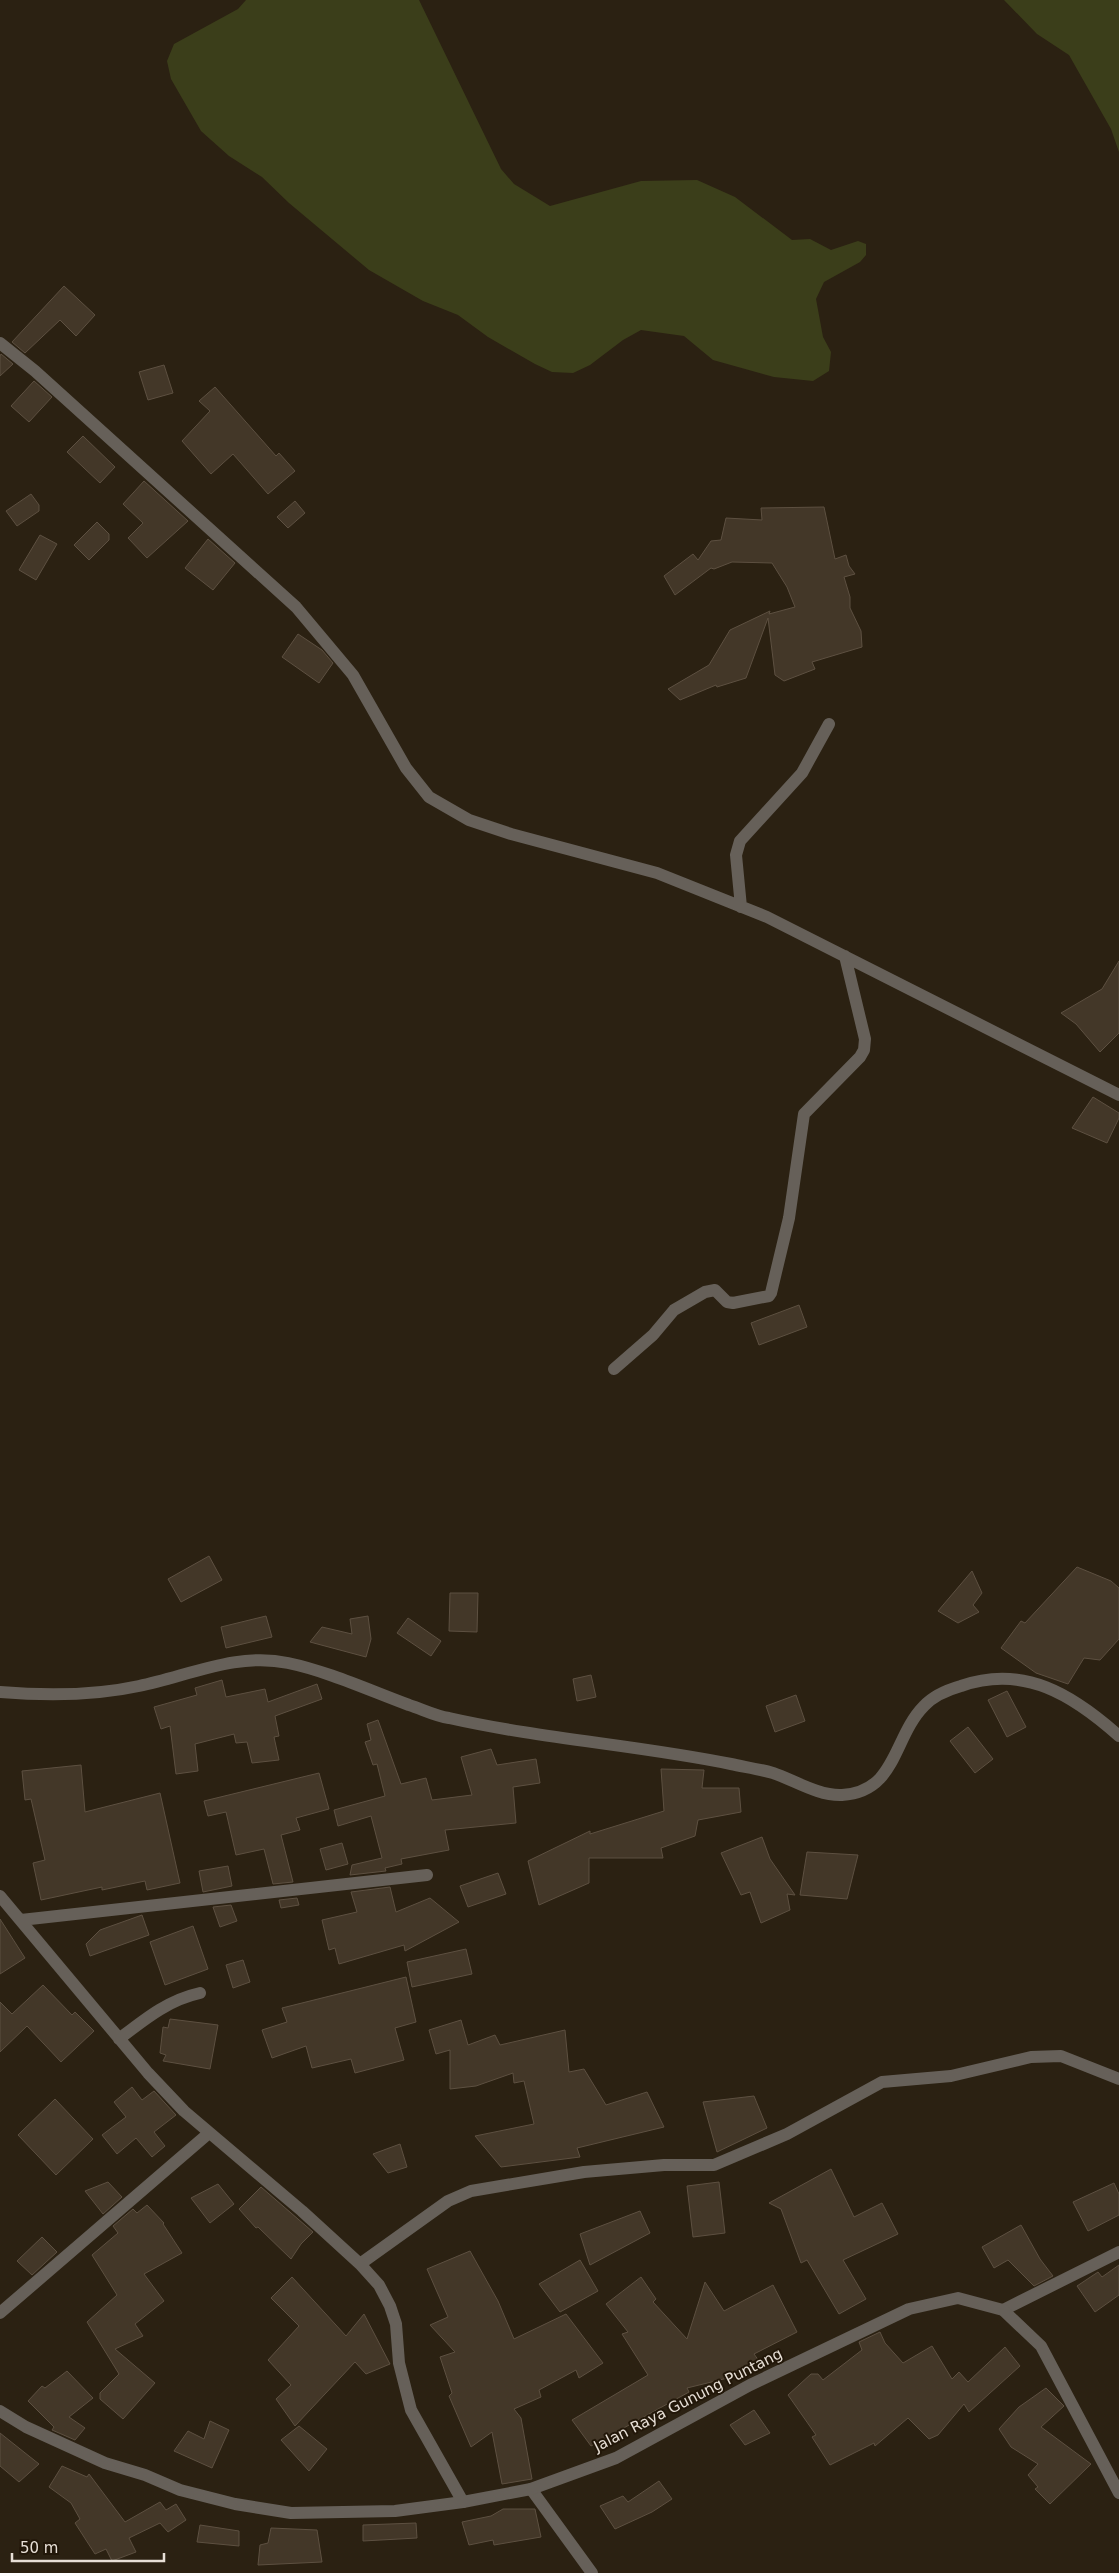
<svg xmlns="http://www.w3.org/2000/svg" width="1119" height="2573" font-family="'DejaVu Sans',sans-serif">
  <rect width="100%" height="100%" fill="#2b2112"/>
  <path fill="#3b3e1a" d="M246 0H419L501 169 514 184 550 206 641 181 697 180 735 197 792 240 810 239 831 250 858 241 866 244V255L860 262 824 282 816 299 823 337 831 352 829 371 813 381 774 377 713 360 684 336 641 330 623 340 590 365 573 373 552 372 535 364 488 337 458 315 423 301 369 270 289 203 262 177 229 156 201 131 171 79 167 61 174 44 238 9Z
    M1004 0H1119V152L1111 129 1069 55 1037 34Z"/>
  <path fill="#433728" stroke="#5d5041" d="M64 286 95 315 76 336 60 320 25 353 12 342Z
    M1 354 13 364 0 376V356Z
    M164 365 173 393 148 400 139 372Z
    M34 381 52 397 29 422 11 406Z
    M215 387 276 456 279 453 295 471 268 494 233 454 211 474 182 441 210 411 199 401Z
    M83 436 115 467 100 483 67 452Z
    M144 481 188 521 147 558 128 538 143 523 123 504Z
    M31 494 39 505V511L17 526 6 511Z
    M295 501 305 513 288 528 277 517Z
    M824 507 835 559 846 555 849 566 855 574 844 577 850 597V608L861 631 862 647 812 662 815 669 784 681 775 675 768 618 746 678 717 687 716 685 680 700 668 689 709 665 730 630 770 611 769 614 795 607 787 587 772 563 732 562 714 569 711 568 675 595 664 576 693 554 698 560 711 541 721 540 726 518 762 520 761 508Z
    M97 522 109 534V540L89 560 74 545Z
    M40 535 57 544 36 580 19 570Z
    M208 539 235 563 213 590 185 568Z
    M298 634 322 650 333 663 319 683 282 657Z
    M1119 961V1033L1100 1052 1076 1024 1061 1013 1102 989Z
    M1093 1097 1119 1113V1118L1107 1143 1072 1128Z
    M799 1305 807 1327 759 1345 751 1323Z
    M209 1556 222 1580 181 1602 168 1579Z
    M1077 1567 1111 1581 1119 1588V1639L1100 1660 1084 1658 1068 1684 1036 1673 1001 1648 1021 1621 1025 1623Z
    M972 1571 982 1593 973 1605 979 1612 958 1623 938 1611Z
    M450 1593H478L477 1632 449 1631Z
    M266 1616 272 1637 226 1648 221 1627Z
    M368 1616 371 1639 366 1657 310 1642 322 1627 352 1634 350 1619Z
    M408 1618 441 1641 431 1656 397 1633Z
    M591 1675 596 1697 577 1701 573 1679Z
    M222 1680 226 1697 265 1689 268 1702 317 1684 322 1699 275 1716 279 1736 274 1737 279 1760 252 1763 247 1742 236 1743 234 1734 195 1744 198 1771 176 1774 170 1726 161 1729 154 1707 197 1695 195 1688Z
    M1007 1691 1026 1727 1007 1737 988 1700Z
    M796 1695 805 1721 775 1732 766 1706Z
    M378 1720 401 1784 426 1778 432 1800 472 1795 461 1757 491 1749 497 1765 536 1759 540 1783 513 1787 516 1823 445 1830 449 1850 401 1859 402 1864 385 1868 386 1871 350 1875 352 1865 382 1858 371 1816 338 1826 334 1810 385 1796 377 1764 373 1765 365 1742 371 1740 367 1724Z
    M968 1727 993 1759 975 1773 950 1741Z
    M81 1765 85 1812 160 1793 180 1883 147 1890 145 1881 102 1890V1887L41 1900 33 1863 45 1860 31 1799 25 1800 22 1771Z
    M661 1769 704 1770 702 1788H739L741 1812 698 1820 695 1836 661 1848 663 1858H589V1883L539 1905 528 1861 590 1831V1834L664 1811Z
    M319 1773 329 1809 296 1818 300 1830 281 1835 293 1882 273 1884 264 1849 236 1855 226 1812 208 1816 204 1801Z
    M762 1837 770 1859 795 1895 787 1894 790 1910 761 1923 750 1892 741 1895 721 1853Z
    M342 1843 348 1864 326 1870 320 1849Z
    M807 1852 858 1855 847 1899 800 1895Z
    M228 1866 232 1886 203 1892 199 1871Z
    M498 1873 506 1894 468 1907 460 1886Z
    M390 1887 396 1912 430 1898 459 1922 405 1951 404 1945 339 1964 335 1948 329 1950 322 1920 357 1912 351 1892Z
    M297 1898 299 1905 281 1908 279 1900Z
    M231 1905 237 1921 220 1927 213 1907Z
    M142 1915 149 1935 90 1956 86 1944 100 1930Z
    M0 1919 25 1958 0 1974Z
    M193 1926 208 1969 165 1985 150 1942Z
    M466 1949 472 1974 412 1987 407 1962Z
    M243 1960 250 1982 233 1988 226 1965Z
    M406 1977 416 2022 395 2028 404 2060 355 2073 351 2059 312 2068 306 2046 272 2058 262 2030 287 2022 282 2008Z
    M43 1985 72 2015 75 2012 94 2031 61 2062 27 2026 0 2052V2002L12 2014Z
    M170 2019 218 2025 210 2069 163 2061 166 2055 160 2053 163 2027 168 2028Z
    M461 2020 468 2045 495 2035 500 2045 565 2030 569 2072 584 2069 606 2105 647 2092 664 2127 577 2148 580 2157 501 2167 475 2136 534 2124 524 2081 514 2083 513 2073 476 2086 450 2089V2050L436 2054 429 2030Z
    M132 2087 142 2100 154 2091 176 2115 154 2132 165 2146 152 2157 136 2138 117 2154 102 2135 126 2117 114 2102Z
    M754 2096 767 2128 717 2152 703 2102Z
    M55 2099 93 2139 56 2175 18 2135Z
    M400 2144 407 2167 388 2173 373 2154Z
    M831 2169 854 2217 882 2203 898 2234 843 2260 866 2299 839 2314 807 2260 801 2263 781 2209 769 2203Z
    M108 2182 122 2197 103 2214 85 2191Z
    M719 2182 725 2233 693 2237 687 2186Z
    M1114 2183 1119 2194V2215L1088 2231 1073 2202Z
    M218 2184 234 2204 210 2223 191 2198Z
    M261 2187 313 2232 301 2244 291 2259 258 2227 256 2228 239 2209Z
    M147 2205 164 2223 163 2224 182 2253 144 2274 164 2301 135 2324 143 2336 115 2349 155 2383 123 2419 100 2399V2393L119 2374 87 2322 117 2295 92 2255 118 2233 113 2226 133 2209 137 2213Z
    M640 2211 650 2233 590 2265 580 2234Z
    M1021 2225 1040 2259 1053 2276 1034 2286 1008 2260 994 2268 982 2247Z
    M42 2237 57 2252 32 2275 17 2261Z
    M470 2251 498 2301 514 2339 566 2314 603 2363 579 2378 576 2370 539 2390 541 2397 514 2409 521 2418 532 2479 502 2484 492 2432 471 2447 449 2396 452 2393 440 2357 455 2352 430 2325 448 2317 427 2269Z
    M580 2260 598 2291 560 2312 539 2284Z
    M1119 2265V2295L1095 2312 1077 2286 1098 2272 1102 2277Z
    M292 2277 346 2336 364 2314 390 2364 366 2374 355 2362 295 2426 276 2399 291 2385 268 2360 299 2326 271 2298Z
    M641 2277 656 2299 653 2302 687 2339 705 2282 724 2311 773 2285 797 2332 754 2354 759 2361 750 2366 752 2372 687 2388 689 2392 591 2446 572 2420 648 2375 622 2334 628 2332 606 2304Z
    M880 2332 885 2343 903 2363 932 2346 952 2379 959 2372 968 2382 1005 2347 1020 2366 969 2412 964 2404 938 2435 929 2439 908 2418 875 2446 874 2443 830 2465 812 2437 816 2435 788 2395 811 2374H818L823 2380 862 2350 859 2342Z
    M67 2371 93 2398 69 2417 85 2428 75 2440 52 2430 54 2427 28 2401 42 2386 45 2388Z
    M1046 2388 1064 2406 1041 2427 1091 2464 1050 2504 1035 2489 1038 2487 1028 2475 1038 2464 1011 2447 999 2429 1019 2407Z
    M754 2410 770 2433 745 2445 730 2425Z
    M210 2421 229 2430 212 2468 174 2451 188 2431 204 2439Z
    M299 2426 327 2449 309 2471 281 2440Z
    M0 2433 39 2464 19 2482 0 2466Z
    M62 2466 87 2477 89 2474 125 2522 160 2502 166 2510 176 2504 186 2520 168 2532 160 2523 129 2538 136 2552 112 2561 106 2549 95 2554 75 2523 80 2519 71 2503 49 2487Z
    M659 2481 672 2499 652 2512 615 2529 600 2506 623 2496 628 2502Z
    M503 2509H535L541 2537 494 2545 493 2540 469 2545 462 2522 491 2516Z
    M416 2523 417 2538 363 2541V2525Z
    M200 2525 239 2531V2546L197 2542Z
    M271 2528 317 2530 322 2562 258 2565 260 2545 268 2543Z"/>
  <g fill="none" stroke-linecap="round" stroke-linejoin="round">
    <path stroke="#666059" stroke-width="12" d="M0 343 35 371 296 607 353 675 406 768 429 797 469 820 511 834 657 873 767 917 1119 1095
      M741 907 736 855 740 841 802 773 829 724
      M614 1369 653 1335 674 1310 705 1292 715 1290 727 1302 733 1303 769 1296 771 1293 789 1218 804 1114 860 1057 864 1050 865 1039 845 956
      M0 1692C47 1696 93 1696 139 1686 188 1676 237 1652 288 1663 327 1671 371 1691 409 1705 422 1709 435 1716 449 1718 542 1739 638 1745 731 1764 745 1767 759 1769 773 1773 794 1780 818 1796 842 1795 897 1792 893 1737 924 1706 934 1695 947 1690 961 1686 1024 1664 1073 1695 1119 1736
      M0 1896 148 2073 184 2111 302 2211 360 2264 379 2285 390 2306 396 2324 399 2363 411 2410 463 2502
      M21 1920 427 1875
      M119 2039C145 2019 168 2000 200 1993
      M360 2264 448 2201 471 2191 584 2172 664 2165H714L787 2134 882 2082 951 2076 1031 2057 1061 2056 1119 2079
      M1003 2310 1119 2252
      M0 2313 209 2133
      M531 2489 592 2573"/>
    <path stroke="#666059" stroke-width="12" d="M0 2411 26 2427 105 2463 145 2475 180 2490 235 2504 291 2513 395 2511 463 2502 531 2489 616 2458 750 2385 909 2309 958 2298 1003 2310 1041 2346 1119 2493"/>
  </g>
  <g text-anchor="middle" stroke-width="4" stroke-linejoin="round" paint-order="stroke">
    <g font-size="15" fill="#e7dfd6" stroke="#221709">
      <text transform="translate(688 2400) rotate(-27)" y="5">Jalan Raya Gunung Puntang</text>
    </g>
  </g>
  <path d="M12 2553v8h152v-8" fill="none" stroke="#e7dfd6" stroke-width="2.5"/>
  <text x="20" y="2553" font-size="15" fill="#e7dfd6" stroke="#221709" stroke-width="4" paint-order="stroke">50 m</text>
</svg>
